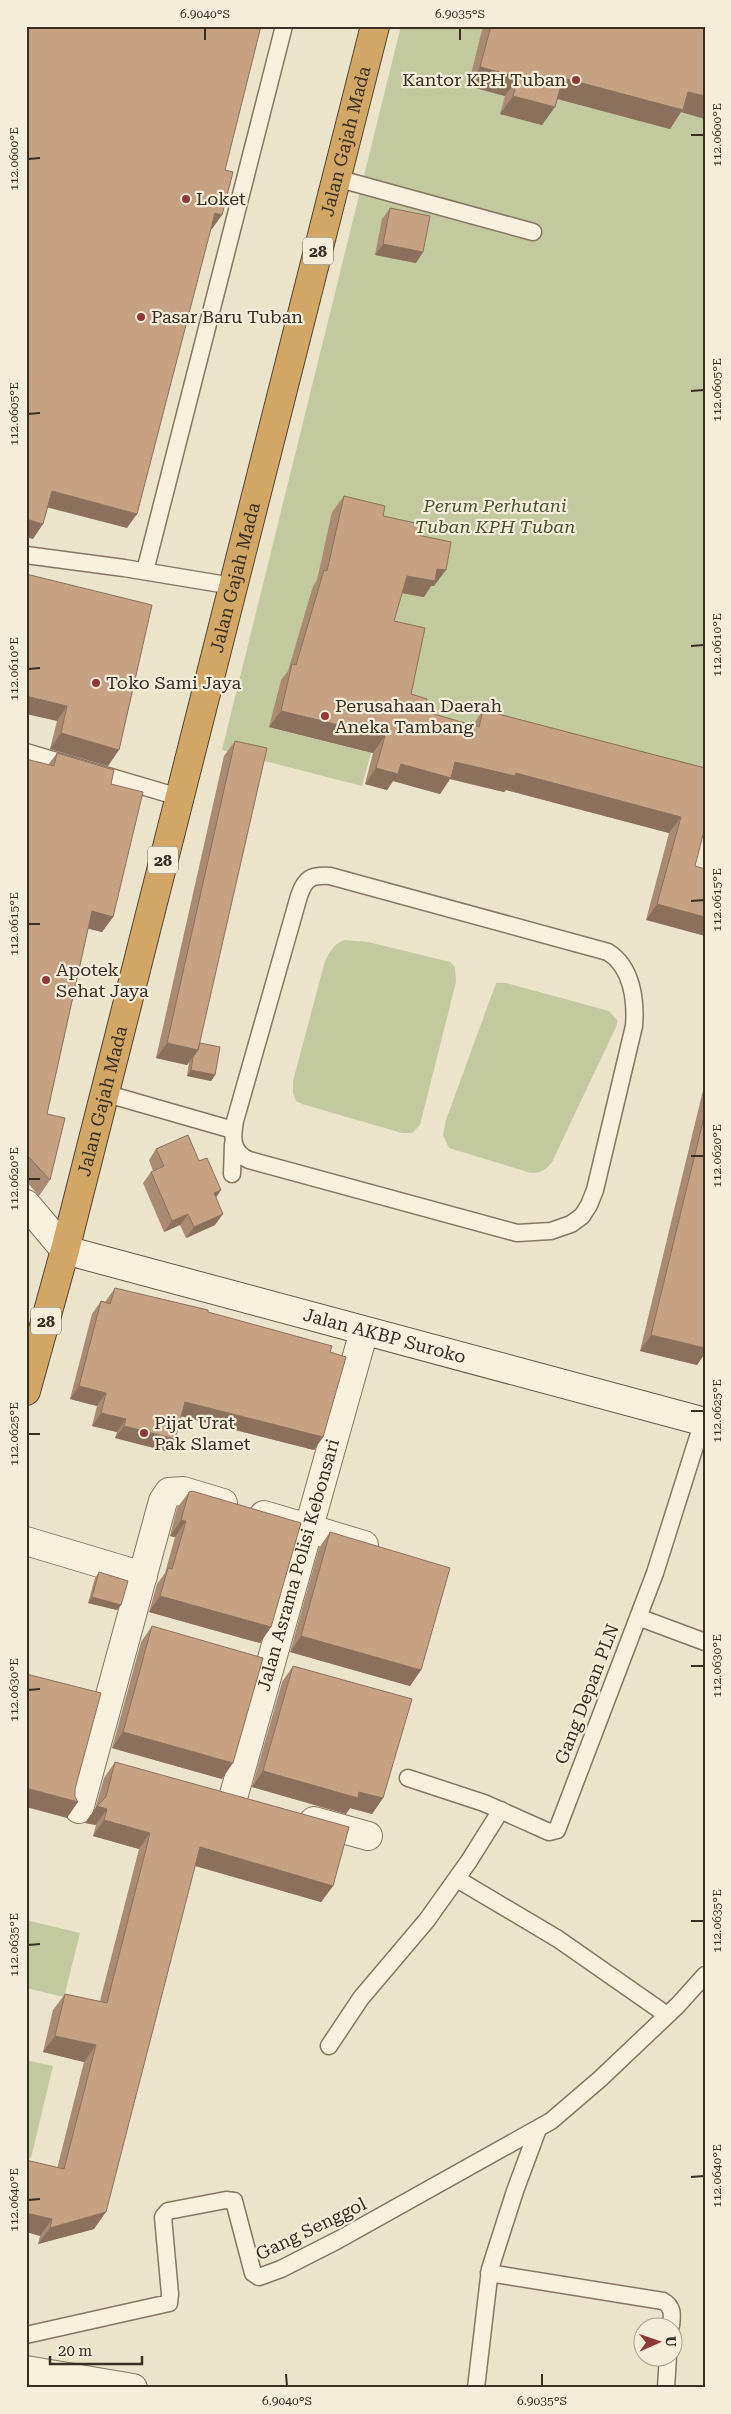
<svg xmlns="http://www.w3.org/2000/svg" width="731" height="2414" font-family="'Roboto Serif',serif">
  <rect width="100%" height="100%" fill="#ebe3ca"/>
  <path fill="#c2c99e" d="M401 26H705V785L384 705 362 786 222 750Z
    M344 940 368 942 450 962 455 967 456 982 420 1125 412 1133H402L302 1104 296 1101 293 1093V1081L325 961C330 951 334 944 344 940Z
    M496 983H506L609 1011 617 1020V1025L552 1162C546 1170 541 1173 531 1173L449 1148 443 1135 446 1120Z
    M26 1920 80 1933 64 1997 26 1988Z
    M26 2060 53 2066 31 2158 26 2157Z"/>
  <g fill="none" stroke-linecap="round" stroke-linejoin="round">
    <g stroke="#867660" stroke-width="19">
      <path id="lane" d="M336 178 533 232
        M26 555 124 568 233 586
        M145 571 284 26
        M26 752 179 797
        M330 876 608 952C632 967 636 1000 634 1026L595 1190 589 1205 582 1216 571 1224 551 1231 517 1233 249 1160C231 1152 232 1138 235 1121L299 896C305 878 311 875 330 876Z
        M104 1093 233 1130
        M232 1174 233 1144
        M638 1617 705 1642
        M408 1778 484 1803 549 1832 557 1830 655 1573 703 1421
        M457 1879 558 1939 667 2015
        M329 2046 361 1998 427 1920 469 1861 501 1810
        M489 2273 663 2301C674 2307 672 2316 671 2326
        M26 2335 169 2303 170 2294 163 2217 168 2211 226 2200 234 2201 253 2273 259 2277 281 2269 338 2240 551 2121 600 2079 678 2005 705 1975
        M476 2388 490 2269 515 2191 538 2129
        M666 2388 668 2356"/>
    </g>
    <g stroke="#867660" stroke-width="30">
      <g id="street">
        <path d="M26 1204 65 1250"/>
        <path d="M264 1515 364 1545"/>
        <path d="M26 1541 143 1576"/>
        <path id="s1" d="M233 1798 364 1331"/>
        <path d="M79 1809 163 1501 169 1492 183 1491 223 1503"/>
        <path d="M314 1821 368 1836"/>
        <path d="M26 2370 133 2388"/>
      </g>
    </g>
    <g stroke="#685743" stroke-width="30">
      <g id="secondary">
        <path id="s2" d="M65 1250 705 1422"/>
      </g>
    </g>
    <g stroke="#543" stroke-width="30">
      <g id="highway">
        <path id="s3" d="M26 1391 65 1250 375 26"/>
      </g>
    </g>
    <use href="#lane" stroke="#f6f0dd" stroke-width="16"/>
    <use href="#street" stroke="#f6f0dd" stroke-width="28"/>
    <use href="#secondary" stroke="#f6f0dd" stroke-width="28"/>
    <use href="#highway" stroke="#d2a664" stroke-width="28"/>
  </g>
  <path fill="#aa8b71" d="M483 26H705V119L681 112 670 129 558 99 542 125 500 114 505 96 468 86Z
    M390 208 423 252 416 263 375 255 382 219Z
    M344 496 383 516 418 535 434 586H431L424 597 402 593 394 621 411 694 423 711 473 725 483 710 705 768 695 866 646 920 669 833 506 790 504 792 450 779 440 794 393 781 387 790 365 784 373 753 269 727 281 680 288 671 313 586 317 580 332 512Z
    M26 574 108 766 50 749 57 721Z
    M235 741 200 1043 215 1075 211 1081 187 1076 189 1062 187 1065 156 1058 224 756Z
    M57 753 111 784 113 917 102 932 88 928 47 1114 50 1180 39 1196 26 1181V759L48 765Z
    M705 1082V1353L697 1365 640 1351Z
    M156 1149 199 1161 221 1190 216 1198 215 1225 186 1238 180 1225 164 1232 143 1183 151 1172 153 1171 149 1160Z
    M115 1288 208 1312 330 1352 323 1437 314 1450 181 1416 175 1439 166 1451 115 1438 117 1432 92 1426 97 1406 70 1399 92 1314 101 1301 105 1302Z
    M189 1492 271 1627 260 1643 149 1612 157 1584 165 1573 175 1537 170 1536 177 1508Z
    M330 1532 421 1670 410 1686 290 1652 319 1548Z
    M99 1572 117 1610 88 1603 95 1578Z
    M152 1626 222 1779 112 1748 141 1642Z
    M293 1666 383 1798 372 1814 350 1808 346 1814 252 1787 282 1682Z
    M115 1762 333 1886 321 1902 195 1866 94 2229 38 2244 84 2062 43 2052 53 2010 65 1994 100 2001 139 1849 93 1836 96 1825 85 1823 95 1809 104 1778Z"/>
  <path fill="#8b715c" d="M480 67 518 77 505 96 468 86Z
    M563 78 688 92 705 96V119L681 112 670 129 550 97Z
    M513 96 555 107 542 125 500 114Z
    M215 213 222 215 212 229 205 228Z
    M383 244 423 252 416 263 375 255Z
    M52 491 137 514 127 528 42 506Z
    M26 519 43 524 33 539 26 537Z
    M437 569 446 570 434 586H431L424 597 396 592 407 576Z
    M26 696 67 706 57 721 26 714Z
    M281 711 385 736 373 753 269 727Z
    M61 733 119 750 108 766 50 749Z
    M455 762 516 773 681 817 669 833 506 790 504 792 450 779 440 794 393 781 387 790 365 784 376 768 401 764Z
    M657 904 705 917V936L646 920Z
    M92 911 113 917 102 932 81 927Z
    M167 1043 198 1050 187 1065 156 1058Z
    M191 1070 215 1075 211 1081 187 1076Z
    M221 1190 213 1201 214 1193Z
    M188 1214 180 1225 164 1232 172 1221Z
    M223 1214 215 1225 186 1238 194 1227Z
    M651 1335 705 1348V1353L697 1365 640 1351Z
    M79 1386 106 1393 97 1406 70 1399Z
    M185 1402 323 1437 314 1450 176 1415Z
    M101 1413 126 1419 117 1432 92 1426Z
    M124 1426 175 1439 166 1451 115 1438Z
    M181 1520 186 1521 175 1537 170 1536Z
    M160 1596 271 1627 260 1643 149 1612Z
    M92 1597 121 1605 117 1610 88 1603Z
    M301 1636 421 1670 410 1686 290 1652Z
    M123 1732 233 1763 222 1779 112 1748Z
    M263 1771 359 1792 383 1798 372 1814 350 1808 346 1814 252 1787Z
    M26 1788 78 1802 67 1818 26 1807Z
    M97 1806 107 1809 96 1825 85 1823Z
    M104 1820 150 1833 139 1849 93 1836Z
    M200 1847 333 1886 321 1902 189 1864Z
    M55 2036 96 2045 84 2062 43 2052Z
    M106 2212 94 2229 38 2244 50 2228Z
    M26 2213 52 2219 40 2236 26 2232Z"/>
  <path fill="#c6a283" stroke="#8b715c" d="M26 26H261L225 170 233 172 222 215 215 213 137 514 52 491 43 524 26 519Z
    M491 26H705V96L688 92 683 110 563 78 555 107 513 96 518 77 480 67Z
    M390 208 430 216 423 252 383 244Z
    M344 496 385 506 383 516 420 524 418 535 451 542 446 570 437 569 435 581 407 576 394 621 425 628 411 694 427 699 423 711 479 727 483 710 705 768V827L695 866 705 869V917L657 904 681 817 516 773 515 776 455 762 451 778 401 764 398 774 376 768 385 736 281 711 292 664 296 665 324 570 327 571Z
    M26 574 152 605 119 750 61 733 67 706 26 696Z
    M235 741 267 748 198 1050 167 1043Z
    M57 753 114 770 111 784 143 792 113 917 92 911 47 1114 65 1118 50 1180 26 1154V759L54 766Z
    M200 1043 220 1047 215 1075 191 1070 193 1057 198 1050Z
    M705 1113V1348L651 1335Z
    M188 1135 199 1161 207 1158 221 1190 214 1193 223 1214 194 1227 188 1214 172 1221 151 1172 164 1166 156 1149Z
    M115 1288 208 1310V1312L332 1346 330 1352 346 1357 323 1437 185 1402 175 1439 124 1426 126 1419 101 1413 106 1393 79 1386 101 1301 110 1304Z
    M192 1491 301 1523 271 1627 160 1596 168 1568 172 1569 186 1521 181 1520 189 1492Z
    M330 1532 450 1568 421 1670 301 1636Z
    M99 1572 128 1581 121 1605 92 1597Z
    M152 1626 263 1658 233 1763 123 1732Z
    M293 1666 412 1699 383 1798 359 1792 358 1798 263 1771Z
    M26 1674 101 1693 75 1789V1797L78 1802 26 1788Z
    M115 1762 349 1827 333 1886 200 1847 106 2212 50 2228 52 2219 26 2213V2160L64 2169 96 2045 55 2036 65 1994 107 2003 150 1833 104 1820 107 1809 97 1806 106 1797Z"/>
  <path fill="none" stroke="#382e22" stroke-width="2" d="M205 28V40M460 28V40M691 135H704M28 159 40 158M691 391 704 390M28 414 40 413M691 646 704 645M28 669 40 668M691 901 704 900M28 924H40M691 1156H704M28 1179H40M691 1411H704M28 1434H40M691 1666H704M28 1690 40 1689M691 1921H704M28 1945 40 1944M691 2177 704 2176M28 2200 40 2199M286 2374 287 2386M542 2374V2386"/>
  <g fill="#903835" stroke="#f3edd9" stroke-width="2">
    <circle cx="576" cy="80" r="5"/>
    <circle cx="186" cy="199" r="5"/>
    <circle cx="141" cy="317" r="5"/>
    <circle cx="96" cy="683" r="5"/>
    <circle cx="325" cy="716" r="5"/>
    <circle cx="46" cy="980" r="5"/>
    <circle cx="144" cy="1433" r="5"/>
  </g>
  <g text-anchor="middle" stroke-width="4.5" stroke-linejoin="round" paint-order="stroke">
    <g fill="#f3edd9" stroke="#706759" stroke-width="1">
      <rect x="303" y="237.5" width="30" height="27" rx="4"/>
      <rect x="148" y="846.5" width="30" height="27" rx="4"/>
      <rect x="31" y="1307.5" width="30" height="27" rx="4"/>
    </g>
    <g font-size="16" font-weight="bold" fill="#382e22">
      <text x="318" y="257">28</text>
      <text x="163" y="866">28</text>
      <text x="46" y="1327">28</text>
    </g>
    <g font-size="18" fill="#382e22" stroke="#f3edd9" text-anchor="start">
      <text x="566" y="86" text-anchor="end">Kantor KPH Tuban</text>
      <text x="196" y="205">Loket</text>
      <text x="151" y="323">Pasar Baru Tuban</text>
      <text x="106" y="689">Toko Sami Jaya</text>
      <text x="335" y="712">Perusahaan Daerah<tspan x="335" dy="21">Aneka Tambang</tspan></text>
      <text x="56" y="976">Apotek<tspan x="56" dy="21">Sehat Jaya</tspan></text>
      <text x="154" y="1429">Pijat Urat<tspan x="154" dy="21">Pak Slamet</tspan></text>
    </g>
    <g font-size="18" fill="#382e22" stroke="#f3edd9">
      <text dy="6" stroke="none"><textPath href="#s3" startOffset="1290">Jalan Gajah Mada</textPath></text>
      <text dy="6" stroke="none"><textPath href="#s3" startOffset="840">Jalan Gajah Mada</textPath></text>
      <text dy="6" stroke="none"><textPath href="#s3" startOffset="300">Jalan Gajah Mada</textPath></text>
      <text dy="6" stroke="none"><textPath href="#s2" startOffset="331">Jalan AKBP Suroko</textPath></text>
      <text dy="6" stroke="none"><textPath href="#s1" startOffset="242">Jalan Asrama Polisi Kebonsari</textPath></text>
      <text transform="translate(587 1694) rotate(-69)" y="6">Gang Depan PLN</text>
      <text transform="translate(311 2229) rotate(-26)" y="6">Gang Senggol</text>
    </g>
    <g font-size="18" font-style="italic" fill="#47532a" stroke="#f3edd9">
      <text x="495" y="512">Perum Perhutani<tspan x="495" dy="21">Tuban KPH Tuban</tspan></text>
    </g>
  </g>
  <rect width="731" height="2414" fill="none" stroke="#f3edd9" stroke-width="55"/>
  <g transform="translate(658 2342) rotate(88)"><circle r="24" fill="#f3edd9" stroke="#a8a190"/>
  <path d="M0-4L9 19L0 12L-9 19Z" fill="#903835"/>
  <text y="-8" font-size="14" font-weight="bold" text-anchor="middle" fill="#382e22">U</text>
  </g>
  <path d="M50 2356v8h92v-8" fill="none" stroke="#382e22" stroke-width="2.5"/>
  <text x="58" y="2356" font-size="15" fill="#382e22" stroke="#f3edd9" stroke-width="4" paint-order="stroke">20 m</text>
  <rect x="28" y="28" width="676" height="2358" fill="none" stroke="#382e22" stroke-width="2"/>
  <g font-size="12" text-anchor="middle" fill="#382e22">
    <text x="205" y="18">6.9040°S</text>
    <text x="460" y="18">6.9035°S</text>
    <text transform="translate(717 135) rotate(-90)" y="4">112.0600°E</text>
    <text transform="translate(14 159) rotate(-90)" y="4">112.0600°E</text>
    <text transform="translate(717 390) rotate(-90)" y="4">112.0605°E</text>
    <text transform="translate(14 414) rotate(-90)" y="4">112.0605°E</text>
    <text transform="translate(717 645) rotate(-90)" y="4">112.0610°E</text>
    <text transform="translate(14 669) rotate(-90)" y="4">112.0610°E</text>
    <text transform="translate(717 900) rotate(-90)" y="4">112.0615°E</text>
    <text transform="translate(14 924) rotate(-90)" y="4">112.0615°E</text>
    <text transform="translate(717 1156) rotate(-90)" y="4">112.0620°E</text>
    <text transform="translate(14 1179) rotate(-90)" y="4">112.0620°E</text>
    <text transform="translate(717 1411) rotate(-90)" y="4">112.0625°E</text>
    <text transform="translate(14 1434) rotate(-90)" y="4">112.0625°E</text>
    <text transform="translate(717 1666) rotate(-90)" y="4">112.0630°E</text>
    <text transform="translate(14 1690) rotate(-90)" y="4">112.0630°E</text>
    <text transform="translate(717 1921) rotate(-90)" y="4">112.0635°E</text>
    <text transform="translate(14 1945) rotate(-90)" y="4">112.0635°E</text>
    <text transform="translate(717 2176) rotate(-90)" y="4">112.0640°E</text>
    <text transform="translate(14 2200) rotate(-90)" y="4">112.0640°E</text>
    <text x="287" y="2405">6.9040°S</text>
    <text x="542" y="2405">6.9035°S</text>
  </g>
</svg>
